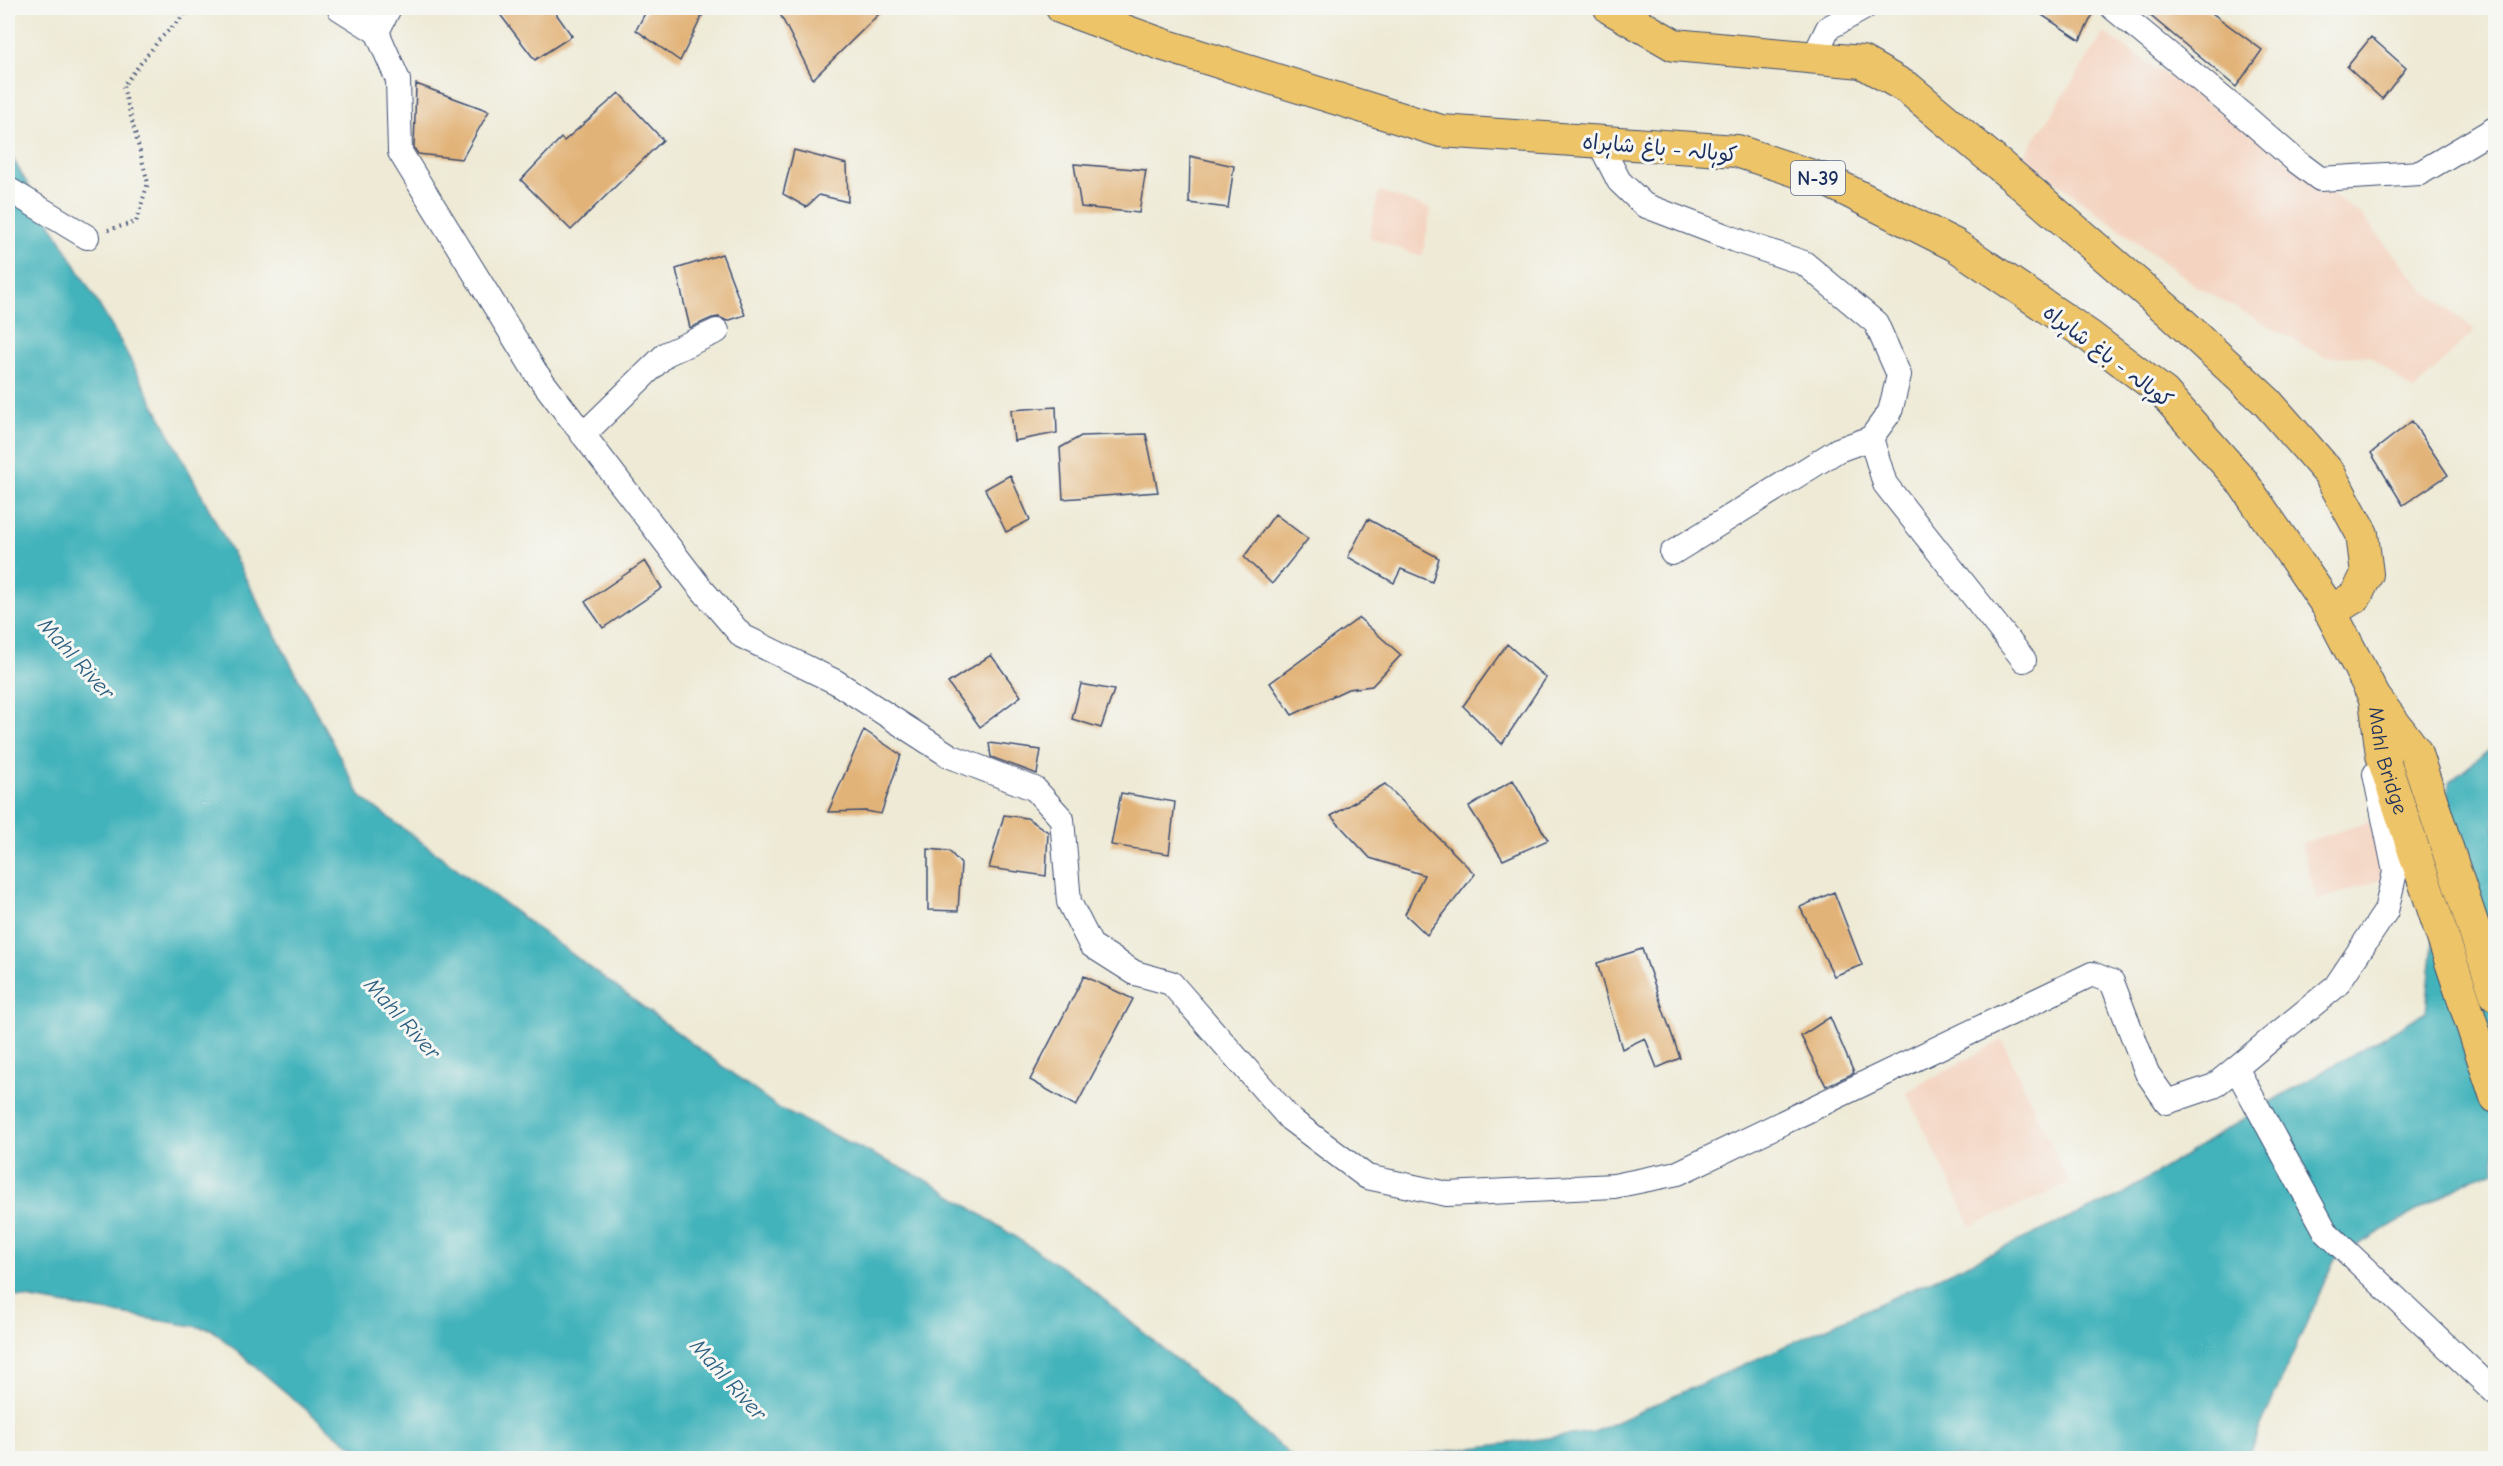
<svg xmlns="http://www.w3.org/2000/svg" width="2503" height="1466" font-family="'Comic Neue','Playpen Sans Arabic',sans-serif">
  <rect width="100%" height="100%" fill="#f6f6f2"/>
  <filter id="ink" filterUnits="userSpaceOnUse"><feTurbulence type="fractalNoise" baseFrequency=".0167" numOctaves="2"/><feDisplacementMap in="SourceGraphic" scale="12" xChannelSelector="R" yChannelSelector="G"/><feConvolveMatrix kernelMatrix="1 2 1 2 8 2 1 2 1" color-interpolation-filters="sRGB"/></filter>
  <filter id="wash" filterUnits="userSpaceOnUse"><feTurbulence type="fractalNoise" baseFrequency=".008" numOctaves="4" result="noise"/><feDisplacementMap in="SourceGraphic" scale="24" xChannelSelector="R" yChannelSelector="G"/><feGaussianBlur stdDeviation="1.35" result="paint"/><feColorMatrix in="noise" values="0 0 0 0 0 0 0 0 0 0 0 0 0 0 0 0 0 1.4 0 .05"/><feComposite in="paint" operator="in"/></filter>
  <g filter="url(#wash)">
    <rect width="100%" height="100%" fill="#eeead6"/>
    <path fill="#f4d3c0" d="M2104 33 2240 126 2362 216 2424 290 2475 330 2414 391 2369 356 2325 357 2196 286 2023 157Z
      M1379 191 1431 209 1422 257 1369 237Z
      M2369 822 2386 878 2317 901 2301 843Z
      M2002 1040 2070 1184 1971 1226 1906 1092Z"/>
    <path fill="#43b3bb" stroke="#2f718c" stroke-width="1.5" d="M8 151 122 344 361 797 780 1109 934 1184 1078 1278 1294 1458H371L334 1433 211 1329 8 1295Z
      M2495 745V1170L2473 1178 2335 1258 2247 1458H1395L1594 1432 2121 1195 2272 1101 2426 1012 2449 783Z"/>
    <g id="blocks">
      <path fill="#e2b378" d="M495 8H552L572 36 535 60Z
        M648 8H706L680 61 636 30Z
        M777 8H885L813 79Z
        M2031 8H2096L2080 40Z
        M2141 8H2205L2262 50 2236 87Z
        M2371 37 2406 68 2382 99 2347 67Z
        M416 84 489 111 462 159 418 154 414 148Z
        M619 93 663 140 571 230 521 180 561 138 564 141Z
        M794 150 847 164 848 202 819 195 806 207 783 194Z
        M1190 156 1234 166 1228 208 1189 203Z
        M1074 164 1146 170 1139 213 1081 207Z
        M722 254 745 315 727 321 719 317 712 318 690 328 676 269Z
        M1056 407 1057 433 1014 441 1011 410Z
        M2412 421 2448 475 2403 505 2371 453Z
        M1146 434 1158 492 1063 499 1060 448 1081 436Z
        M1010 475 1030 520 1006 532 985 489Z
        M1275 514 1308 539 1272 584 1244 557Z
        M1368 519 1439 558 1432 582 1401 569 1394 583 1348 557Z
        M645 561 662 588 603 628 585 602Z
        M1359 618 1401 655 1372 686 1348 689 1292 715 1270 683Z
        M1507 644 1546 678 1502 744 1463 706Z
        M991 655 1021 696 980 727 948 683Z
        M1081 684 1114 690 1101 728 1072 719Z
        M864 730 901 755 881 814 866 811 828 812Z
        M989 743 1041 750 1037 774 991 757Z
        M1513 780 1548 840 1503 860 1469 807Z
        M1385 784 1475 874 1427 935 1405 914 1424 875 1370 858 1331 816Z
        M1121 793 1175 802 1169 854 1111 845Z
        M1004 815 1027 818 1048 832 1046 876 989 868Z
        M928 849 949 851 961 864 958 911 928 910Z
        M1834 892 1862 965 1834 976 1800 907Z
        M1642 949 1680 1058 1657 1068 1645 1038 1622 1049 1597 963Z
        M1084 976 1133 999 1076 1106 1030 1080Z
        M1830 1017 1854 1073 1826 1086 1801 1036Z"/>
    </g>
  </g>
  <g filter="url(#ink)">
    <use href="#blocks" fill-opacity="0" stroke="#3b4b70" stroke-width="1.5"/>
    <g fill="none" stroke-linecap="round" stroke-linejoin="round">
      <g stroke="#3b4b70" stroke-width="26">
        <path id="minor" d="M339 8 377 32 398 80 400 152 536 373 699 586 742 636 836 682 950 756 1035 789 1062 819 1069 902 1091 945 1135 973 1171 983 1290 1119 1367 1177 1447 1194 1614 1186 1678 1173 2092 974 2112 982 2147 1073 2167 1102 2214 1086 2336 986 2386 911 2395 872 2375 774
          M2113 8 2249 120 2296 161 2320 179 2420 173 2496 128
          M377 32 389 8
          M1814 57 1828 28 1864 8
          M1599 142 1619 181 1644 205 1741 242 1804 263 1876 323 1899 375 1890 412 1871 438 1838 450 1672 553
          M8 189 87 237
          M583 435 666 354 717 331
          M1871 438 1885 484 2024 660
          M2236 1068 2326 1232 2496 1393"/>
      </g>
      <g stroke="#3b4b70" stroke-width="34">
        <g id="major">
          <path d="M1062 8 1164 45 1441 131 1737 151 1830 182 1955 245 2089 336 2164 393 2241 480 2327 605 2375 698 2415 751 2496 995"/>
          <path d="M1610 8 1674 45 1862 62 1909 89 2023 185 2171 313 2267 402 2329 473 2362 534 2367 574 2356 596 2330 612"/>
          <path id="s1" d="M2375 699 2382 755 2496 1097"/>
        </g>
      </g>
      <path stroke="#3b4b70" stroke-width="4" stroke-dasharray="1.5 4.5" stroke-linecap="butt" d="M108 230 136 222 148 183 123 86 159 40 191 8"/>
      <use href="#minor" stroke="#fff" stroke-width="24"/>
      <use href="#major" stroke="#eec469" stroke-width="32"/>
    </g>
  </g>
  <g text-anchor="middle" stroke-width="6" stroke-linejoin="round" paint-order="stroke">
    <rect fill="#f6f6f2" stroke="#5d6b8a" stroke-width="1.5" x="1791" y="161" width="54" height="34" rx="4.5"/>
    <g font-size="20" font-weight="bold" fill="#1b2f5e">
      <text x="1818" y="185">N-39</text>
    </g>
    <g font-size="21" fill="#1b2f5e" stroke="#f6f6f2">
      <text transform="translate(1660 148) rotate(5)" y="7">کوہالہ - باغ شاہراہ</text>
      <text transform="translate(2108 356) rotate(37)" y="7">کوہالہ - باغ شاہراہ</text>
      <text dy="7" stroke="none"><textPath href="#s1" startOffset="63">Mahl Bridge</textPath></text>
    </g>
    <g font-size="22" font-style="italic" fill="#295d7f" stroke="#f6f6f2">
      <text transform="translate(77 658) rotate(48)" y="8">Mahl River</text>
      <text transform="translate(403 1018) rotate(48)" y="8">Mahl River</text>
      <text transform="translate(729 1379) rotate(48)" y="8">Mahl River</text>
    </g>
  </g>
  <rect width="2503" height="1466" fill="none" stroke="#f6f6f2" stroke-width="30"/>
</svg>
